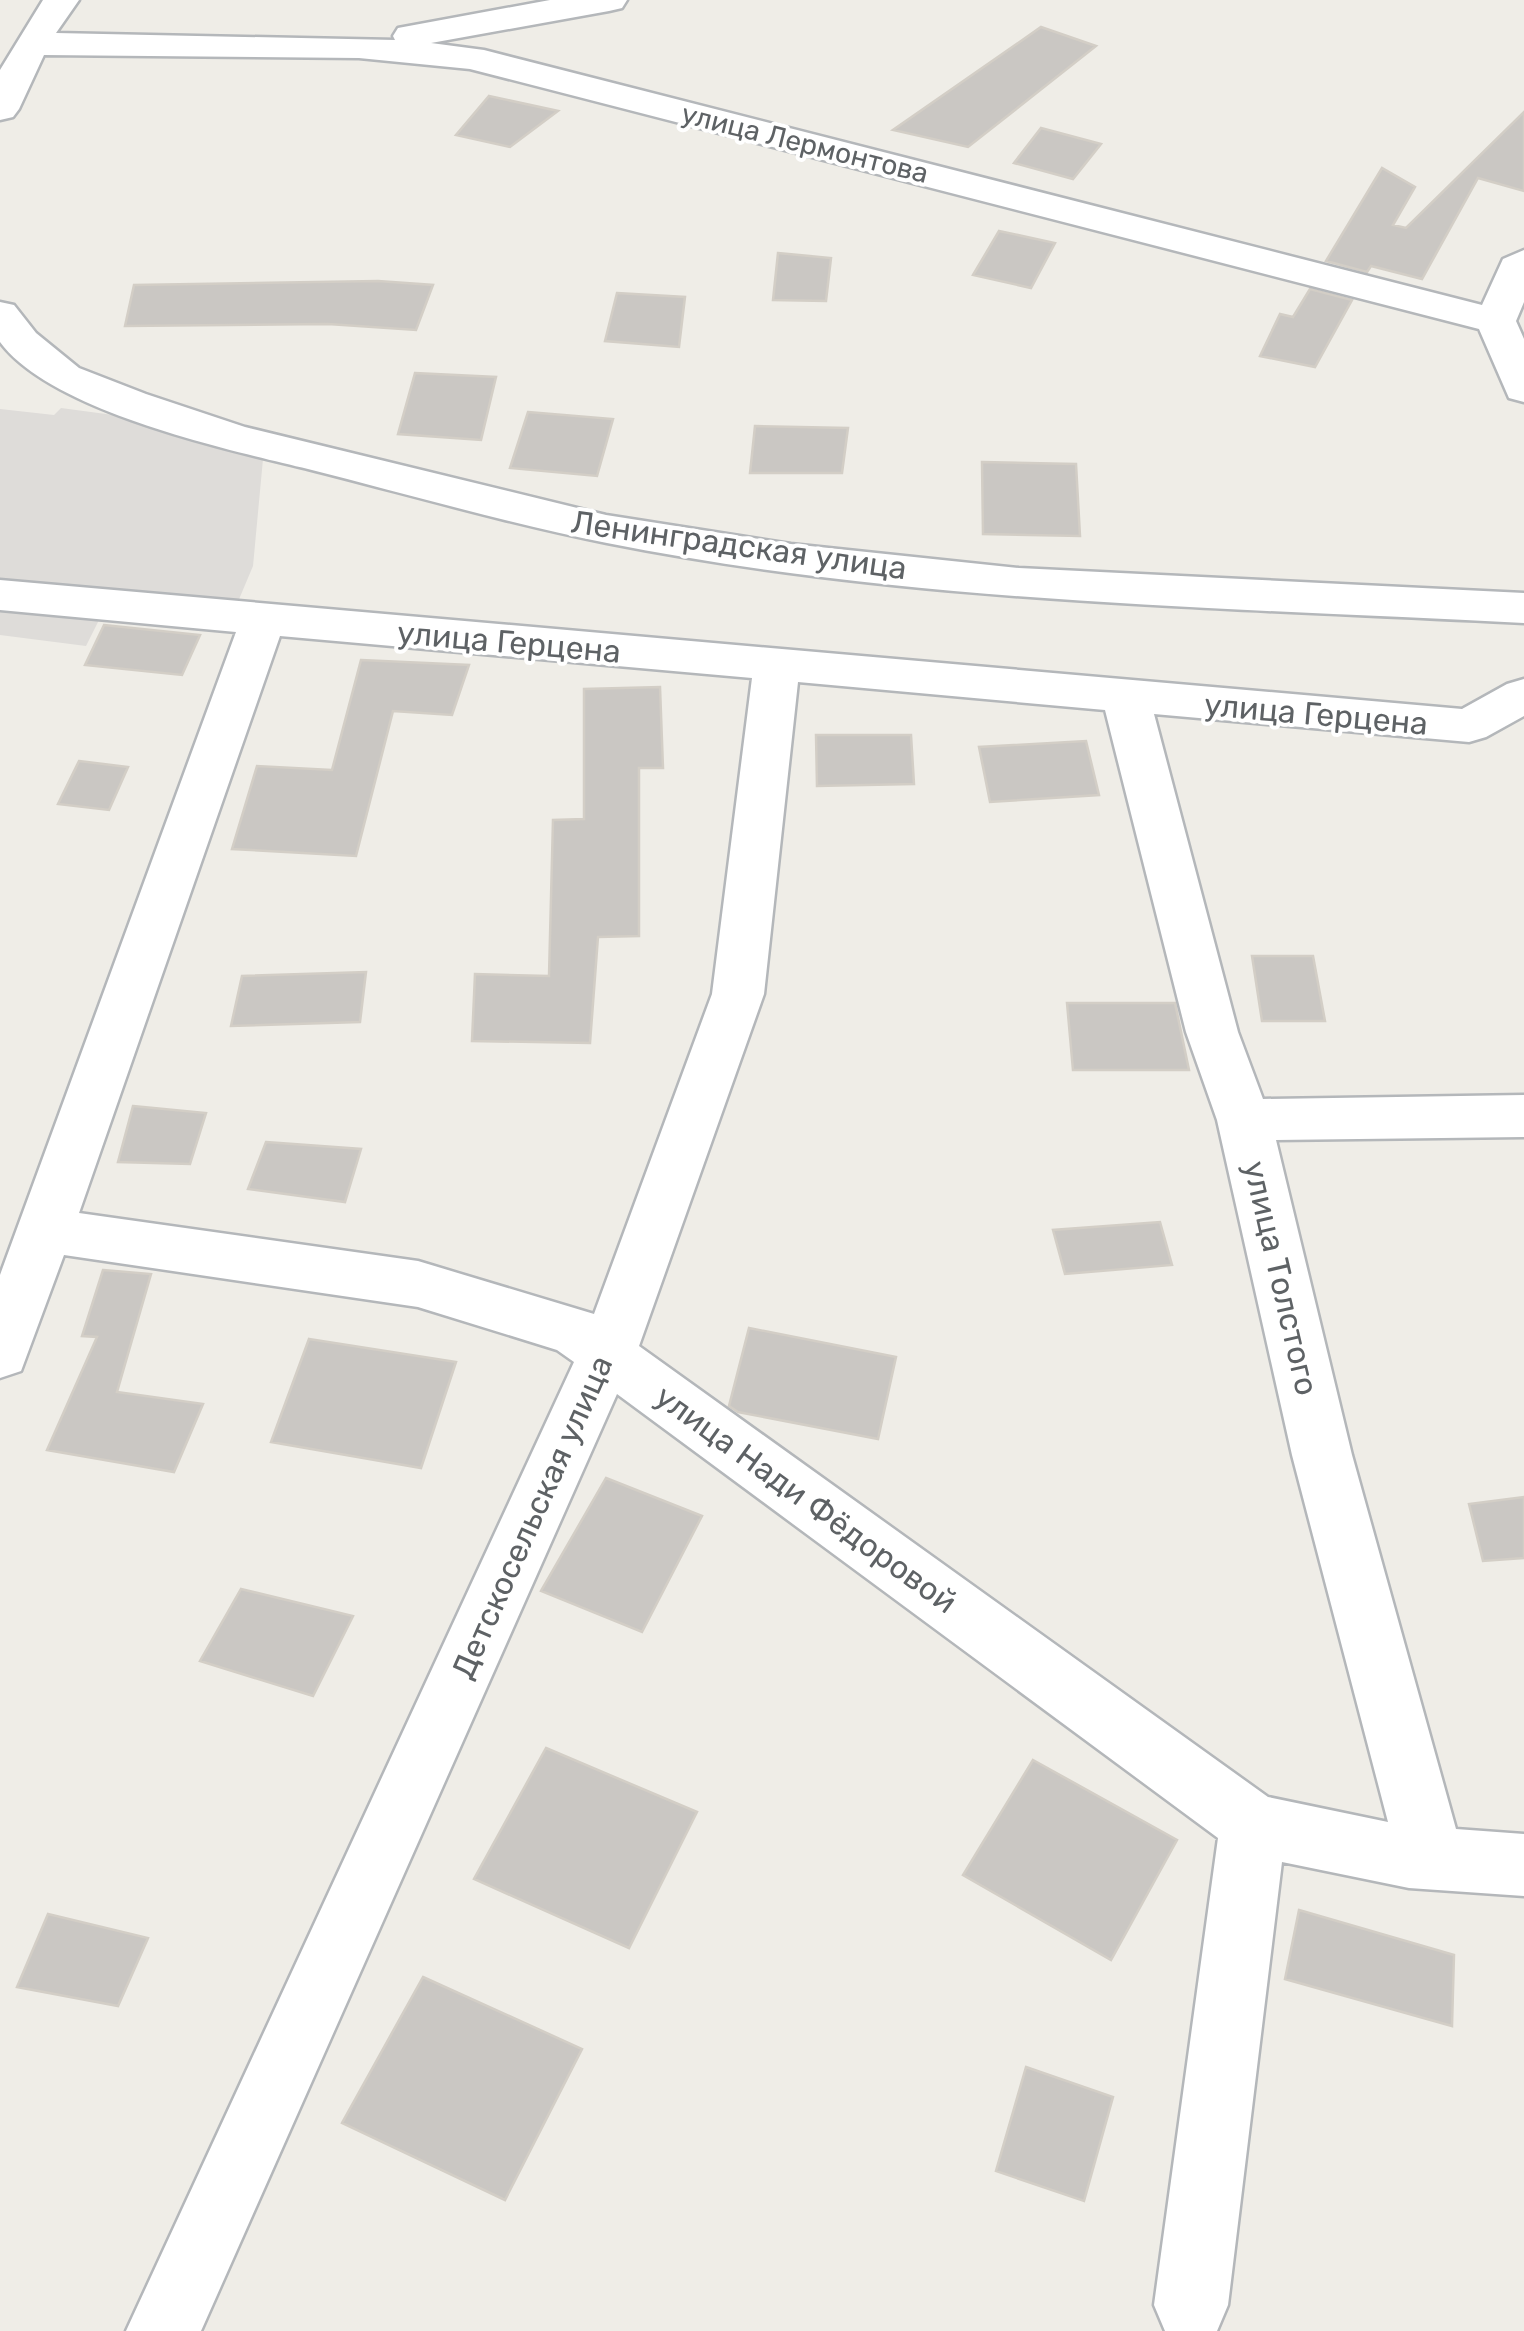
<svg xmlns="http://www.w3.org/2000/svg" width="1524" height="2331" font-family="Rubik,sans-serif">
  <rect width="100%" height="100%" fill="#efede7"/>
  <path fill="#dedcd9" d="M61 408 188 425 263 459 253 566 229 623 104 610 86 646 0 635V409L54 415Z"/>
  <path fill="#cac7c3" stroke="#d3cec6" stroke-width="2.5" d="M1041 27 1096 46 968 147 893 130Z
    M489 96 558 111 510 147 456 135Z
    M1524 112V191L1478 178 1422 279 1371 266 1367 272 1326 261 1382 168 1415 187 1393 225 1406 228Z
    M1041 128 1101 144 1073 179 1014 163Z
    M999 231 1055 243 1031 288 973 275Z
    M778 253 831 258 826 301 773 300Z
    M378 281 433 285 416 330 328 324 125 326 134 285Z
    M1310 289 1352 300 1315 367 1260 356 1280 314 1293 317Z
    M617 293 685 297 679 347 605 341Z
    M415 373 496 377 481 440 398 434Z
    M528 412 613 419 597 476 510 468Z
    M755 426 848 428 842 473H750Z
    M982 462 1076 464 1080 536 983 534Z
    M104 625 200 635 182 675 85 665Z
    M361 660 469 665 452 715 393 711 356 856 232 849 257 766 332 770Z
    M660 687 663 768H639V936L598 937 590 1043 472 1041 475 974 549 976 553 820 584 819V689Z
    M816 735H911L914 784 817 786Z
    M1086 741 1099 795 990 802 979 747Z
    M79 761 128 767 109 810 58 804Z
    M1252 956H1313L1325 1021H1262Z
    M366 972 360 1022 231 1026 242 976Z
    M1067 1003H1175L1189 1070H1073Z
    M133 1106 206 1113 190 1164 118 1162Z
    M266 1142 361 1149 345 1202 248 1189Z
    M1160 1222 1172 1265 1065 1274 1053 1230Z
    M103 1270 151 1274 117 1392 203 1404 174 1472 47 1450 97 1337 82 1336Z
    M749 1328 896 1357 878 1439 738 1412 729 1406Z
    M309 1339 456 1362 421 1468 271 1442Z
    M606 1478 702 1516 642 1632 541 1591Z
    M1524 1497V1558L1483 1561 1469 1504Z
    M241 1589 353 1616 313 1696 200 1661Z
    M546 1748 697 1812 629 1948 474 1879Z
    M1033 1760 1177 1840 1111 1960 963 1875Z
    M1299 1910 1454 1955 1452 2026 1285 1979Z
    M48 1914 148 1938 118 2006 17 1987Z
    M423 1977 582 2049 505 2200 342 2123Z
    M1026 2067 1113 2097 1084 2201 996 2171Z"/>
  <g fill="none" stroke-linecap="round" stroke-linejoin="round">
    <g stroke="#b4b7ba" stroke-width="5">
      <path id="minor" d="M43 0H79L56 33 395 40 393 36 398 28 550 0H627L622 8 609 11 431 43 484 50 1482 305 1503 259 1524 250V302L1516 321 1524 339V402L1509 398 1479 329 470 69 359 58 44 55 19 109 13 117 0 120V70Z
        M0 302 14 305 36 333 79 368 146 394 245 427 606 515 791 544 1019 568 1524 593V623C1218 607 908 603 607 543 507 523 407 494 308 469 225 449 51 411 0 342Z
        M0 580 1462 709 1507 684 1524 679V716L1486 737 1469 742 1154 714 1238 1032 1263 1099 1524 1095V1137L1276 1140 1352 1455 1456 1829 1524 1834V1896L1409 1888 1282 1862 1228 2305 1217 2331H1165L1154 2305 1218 1838 617 1394 201 2331H126L574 1362 557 1350 418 1307 64 1255 21 1371 0 1378V1275L236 632 0 610ZM280 636 752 678 712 994 594 1314 418 1261 79 1213ZM798 682 1105 710 1186 1032 1217 1120 1292 1455 1388 1822 1268 1797 639 1346 764 994Z"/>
    </g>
    <use href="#minor" fill="#fff" fill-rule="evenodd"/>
  </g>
  <g text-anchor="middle" stroke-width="8" stroke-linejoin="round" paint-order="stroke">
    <g font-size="28" fill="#5e6265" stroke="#fff">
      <text transform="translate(805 143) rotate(14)" y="10">улица Лермонтова</text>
    </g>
    <g font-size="32" fill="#5e6265" stroke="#fff">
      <text transform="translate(739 545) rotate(8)" y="11">Ленинградская улица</text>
      <text transform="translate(509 642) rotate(5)" y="11">улица Герцена</text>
      <text transform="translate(1316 714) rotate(5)" y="11">улица Герцена</text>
      <text transform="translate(1281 1278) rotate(77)" y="11">улица Толстого</text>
      <text transform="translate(806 1499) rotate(36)" y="11">улица Нади Фёдоровой</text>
      <text transform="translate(532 1517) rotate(-66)" y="11">Детскосельская улица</text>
    </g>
  </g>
</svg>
